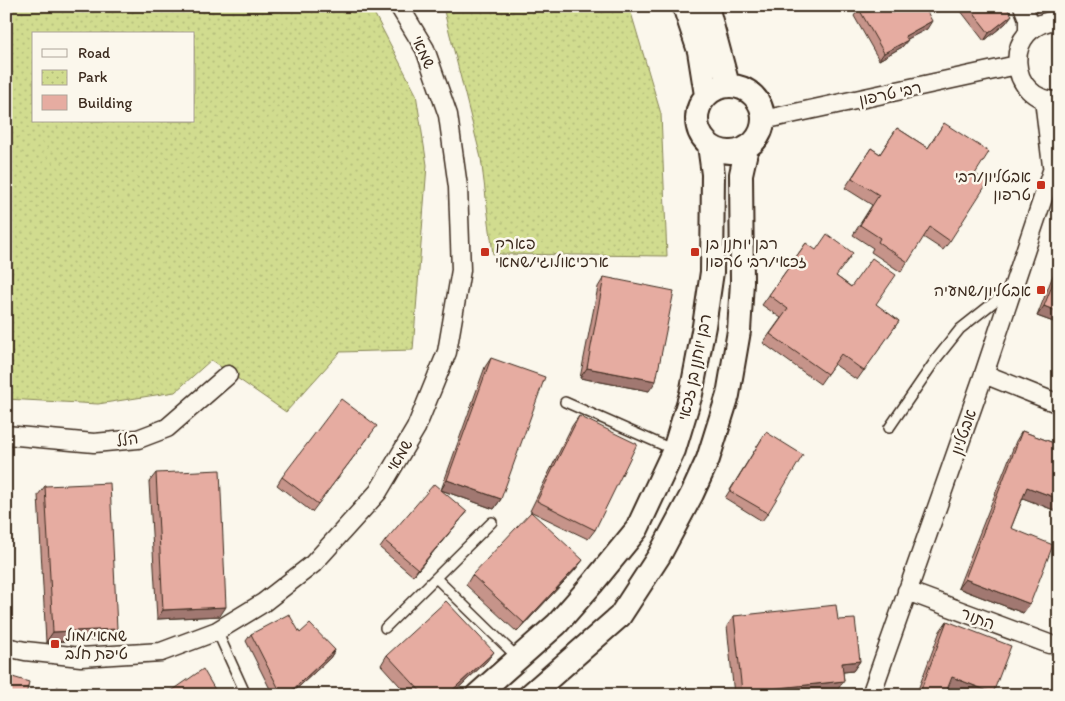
<svg xmlns="http://www.w3.org/2000/svg" width="1065" height="701" font-family="Itim,'Playpen Sans Hebrew',sans-serif">
  <defs>
    <pattern id="park-dots" width="8" height="8" patternUnits="userSpaceOnUse" patternTransform="scale(1.25)"><rect width="8" height="8" fill="#d1dc8f"/><path d="M2 2h.1M6 6h.1" fill="none" stroke="#b4bd7b" stroke-width="1.8" stroke-linecap="round"/></pattern>
  </defs>
  <rect width="100%" height="100%" fill="#fbf7ec"/>
  <filter id="ink" filterUnits="userSpaceOnUse"><feTurbulence type="fractalNoise" baseFrequency=".02" numOctaves="2"/><feDisplacementMap in="SourceGraphic" scale="10" xChannelSelector="R" yChannelSelector="G"/><feConvolveMatrix kernelMatrix="1 2 1 2 8 2 1 2 1" color-interpolation-filters="sRGB"/></filter>
  <g filter="url(#ink)">
    <path fill="url(#park-dots)" stroke="#868356" fill-rule="evenodd" d="M6 6H369L373 11 416 94 427 165 413 350 340 352 286 412 211 360 175 392 98 404 6 399V279L11 256 6 246ZM34 34H194V121H34Z
      M452 6H629L661 114 667 256 493 254 481 158 444 11Z"/>
    <g fill="none" stroke-linecap="round" stroke-linejoin="round">
      <g stroke="#3b2a1e" stroke-width="12">
        <path id="service" d="M565 402 674 450
          M889 428 937 358 960 329 1008 291
          M436 578 518 658
          M385 628 492 522
          M217 631 246 695"/>
      </g>
      <g stroke="#3b2a1e" stroke-width="21">
        <path id="minor" d="M1023 6 1028 19V32
          M1059 20C1000 23 1007 103 1059 101
          M1044 99 1052 166
          M763 120 1017 65
          M984 374 1059 404
          M6 435 94 443 138 439 167 428 228 375
          M907 591 1049 644
          M6 647 25 651 81 657 161 652 217 631 263 603 313 564 378 492 416 428 447 352 461 270 458 187 448 115 425 49 399 6
          M871 695 984 374 1059 150"/>
      </g>
      <g stroke="#3b2a1e" stroke-width="26">
        <path id="tertiary" d="M684 6 699 51 706 95
          M707 6 728 85
          M697 119a33 33 0 1 1 66 0a33 33 0 1 1-66 0Z
          M477 695 557 624 592 584 637 529 674 450 691 394 704 326 712 272 713 174 709 145
          M530 695 620 616 659 556 692 494 708 459 728 395 739 331 742 282 741 174 747 147"/>
      </g>
      <use href="#service" stroke="#fbf7ec" stroke-width="9"/>
      <use href="#minor" stroke="#fbf7ec" stroke-width="18"/>
      <use href="#tertiary" stroke="#fbf7ec" stroke-width="22"/>
    </g>
    <path fill="#c6948a" stroke="#3b2a1e" d="M957 6H1005L1006 23 984 41Z
      M859 9 893 13 927 29 907 39 902 47 879 60 854 16Z
      M944 123 975 174 950 241 943 250 923 237 901 272 871 252 873 248 853 235 872 205 845 188 871 148 880 154 897 128 928 148Z
      M806 243 836 276 899 321 857 380 834 364 820 384 763 343 781 318 762 305Z
      M1059 260V324L1037 316Z
      M604 277 649 391 580 378 598 287Z
      M491 358 501 499 494 509 441 490 485 367Z
      M579 416 595 530 588 539 530 511 572 426Z
      M1022 431 1059 445V512L1023 498 1011 528 1023 613 958 588 1016 441Z
      M766 432 768 513 762 521 725 498Z
      M371 434 312 512 277 485 282 477Z
      M156 473 220 616 157 619 149 482Z
      M45 486 117 629 111 639 46 642 38 495Z
      M467 512 461 519 413 576 380 548 385 541Z
      M576 569 517 632 466 585 472 575Z
      M734 616 838 620 860 661 853 671 843 672 844 681 837 690 795 695H734L727 626Z
      M947 621 993 693 991 695H966L948 688 945 695H916L940 631Z
      M300 633 335 650 330 658 290 695H273L246 641 251 634Z
      M387 655 487 661 451 695H408L381 665Z
      M57 687 94 695H52Z"/>
    <path fill="#a17871" stroke="#3b2a1e" d="M1012 15 1006 23 984 41 989 33Z
      M932 21 927 29 900 43 905 36Z
      M908 40 902 47 879 60 884 53Z
      M1044 306 1059 312V324L1037 316Z
      M587 368 656 381 649 391 580 378Z
      M447 480 501 499 494 509 441 490Z
      M1027 487 1059 499V512L1020 497Z
      M467 512 461 519 413 576 418 569Z
      M583 560 576 569 517 632 524 623Z
      M965 579 1030 604 1023 613 958 588Z
      M226 607 220 616 157 619 163 610Z
      M117 629 111 639 46 642 53 632Z
      M335 650 330 658 290 695H287Z
      M494 652 487 661 451 695H447Z
      M860 661 853 671 835 673 842 663Z
      M952 677 993 693 991 695H966L945 687Z
      M844 681 837 690 795 695H740L742 692Z"/>
    <path fill="#e6aca1" stroke="#3b2a1e" d="M864 6H889L893 13 904 6H924L932 21 905 36 908 40 884 53 859 9Z
      M968 6H1005L1012 15 989 33Z
      M944 123 989 152 975 174 988 182 950 241 930 227 908 262 878 242 880 238 860 225 879 195 852 178 871 148 880 154 897 128 928 148Z
      M827 234 853 253 836 276 851 287 872 258 896 275 876 304 899 321 864 371 841 354 827 374 770 334 788 309 769 295 806 243 816 250Z
      M1059 268V312L1044 306Z
      M604 277 674 291 656 381 587 368Z
      M491 358 545 377 501 499 447 480Z
      M341 399 377 426 318 504 282 477Z
      M579 416 637 444 595 530 537 501Z
      M1022 431 1059 445V499L1027 487 1011 528 1053 545 1030 604 965 579Z
      M766 432 803 455 768 513 730 491Z
      M220 470 226 607 163 610 156 473Z
      M6 471H9L6 491Z
      M110 483 117 629 53 632 45 486Z
      M434 484 467 512 418 569 385 541Z
      M531 512 583 560 524 623 472 575Z
      M446 601 494 652 447 695H424L387 655Z
      M836 605 838 620 855 619 860 661 842 663 844 681 742 692 734 616Z
      M289 614 300 633 310 624 335 650 287 695H282L251 634Z
      M947 621 1011 646 993 693 952 677 945 695H919Z
      M203 669 218 695H166Z
      M6 675 29 682 26 695H6Z
      M57 687 94 695H56Z
      M377 690 381 695H370Z"/>
  </g>
  <g fill="#c8321e" stroke="#fbf7ec" stroke-width="2">
    <rect x="1036" y="180" width="10" height="10" rx="2.5"/>
    <rect x="480" y="247" width="10" height="10" rx="2.5"/>
    <rect x="690" y="247" width="10" height="10" rx="2.5"/>
    <rect x="1036" y="285" width="10" height="10" rx="2.5"/>
    <rect x="50" y="639" width="10" height="10" rx="2.5"/>
  </g>
  <g text-anchor="middle" stroke-width="5" stroke-linejoin="round" paint-order="stroke">
    <g font-size="16" fill="#3b2a1e" stroke="#fbf7ec">
      <text transform="translate(424 52) rotate(66)" y="6">שמאי</text>
      <text transform="translate(890 93) rotate(-12)" y="6">רבי טרפון</text>
      <text transform="translate(694 367) rotate(-78)" y="6">רבן יוחנן בן זכאי</text>
      <text transform="translate(963 432) rotate(-71)" y="6">אבטליון</text>
      <text transform="translate(127 439) rotate(-10)" y="6">הלל</text>
      <text transform="translate(399 455) rotate(-59)" y="6">שמאי</text>
      <text transform="translate(978 618) rotate(21)" y="6">התור</text>
    </g>
    <g font-size="16" fill="#3b2a1e" stroke="#fbf7ec" text-anchor="start">
      <text x="1031" y="182" text-anchor="end">אבטליון/רבי<tspan x="1031" dy="18">טרפון</tspan></text>
      <text x="495" y="249">פארק<tspan x="495" dy="18">ארכיאולוגי/שמאי</tspan></text>
      <text x="705" y="249">רבן יוחנן בן<tspan x="705" dy="18">זכאי/רבי טרפון</tspan></text>
      <text x="1031" y="296" text-anchor="end">אבטליון/שמעיה</text>
      <text x="65" y="641">שמאי/מול<tspan x="65" dy="18">טיפת חלב</tspan></text>
    </g>
  </g>
  <rect width="1065" height="701" fill="none" stroke="#fbf7ec" stroke-width="25"/>
  <rect x="12" y="12" width="1040" height="676" fill="none" stroke="#3b2a1e" stroke-width="2" filter="url(#ink)"/>
  <rect x="32" y="32" width="162" height="90" fill="#fbf7ec" stroke="#aea59a"/>
  <rect x="42" y="49" width="25" height="8" fill="#fbf7ec" stroke="#aea59a"/>
  <text x="78" y="58" font-size="15" fill="#3b2a1e">Road</text>
  <rect x="42" y="70" width="25" height="15" fill="url(#park-dots)" stroke="#aea59a"/>
  <text x="78" y="82" font-size="15" fill="#3b2a1e">Park</text>
  <rect x="42" y="95" width="25" height="15" fill="#e6aca1" stroke="#aea59a"/>
  <text x="78" y="108" font-size="15" fill="#3b2a1e">Building</text>
</svg>
